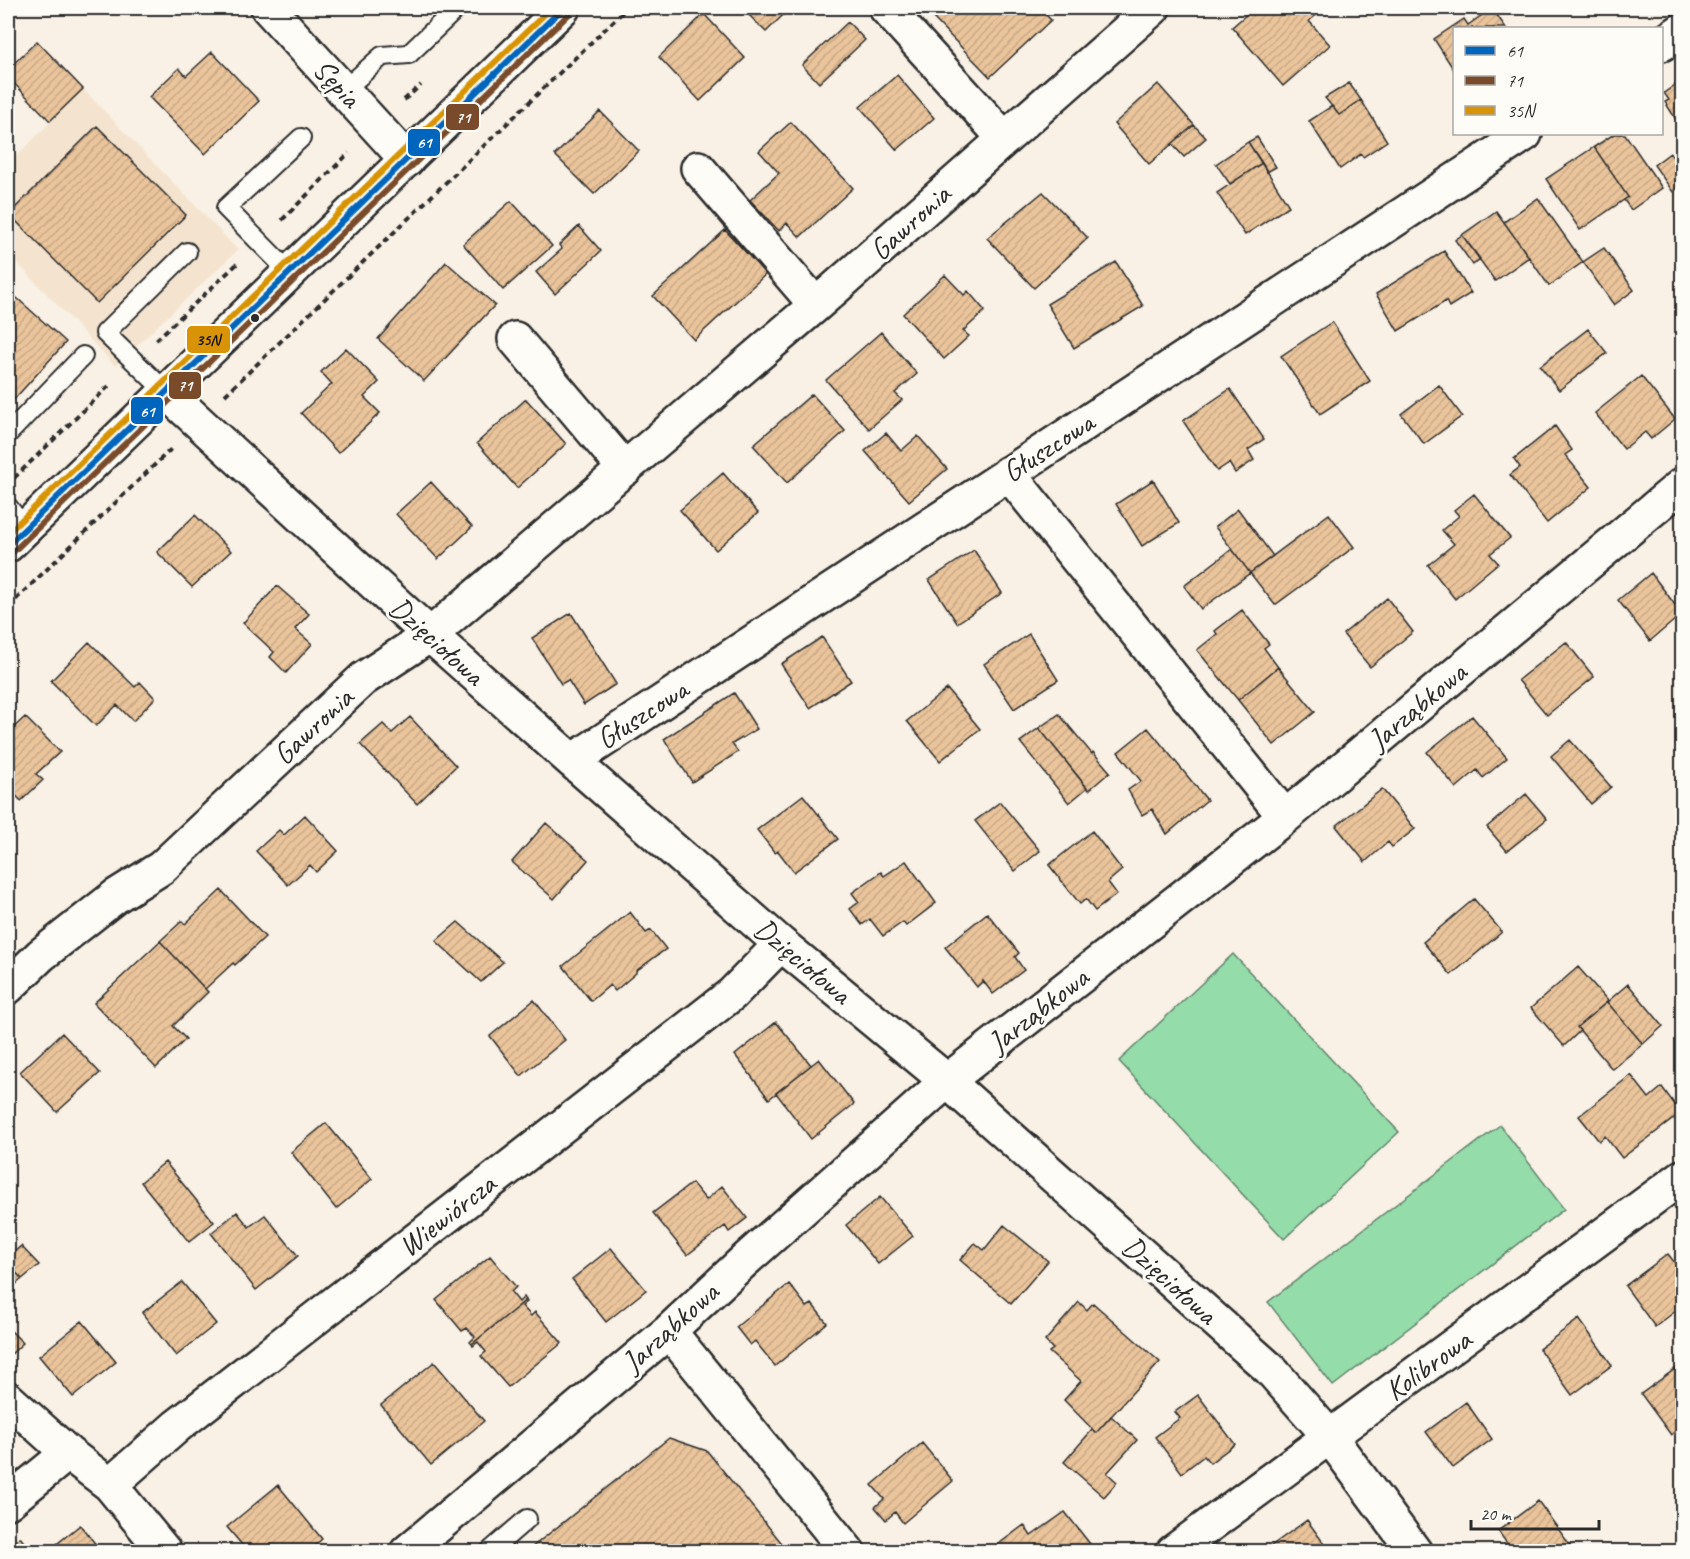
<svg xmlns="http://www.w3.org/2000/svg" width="1690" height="1559" font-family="Caveat,sans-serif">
  <defs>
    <pattern id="building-hatch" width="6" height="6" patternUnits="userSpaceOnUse" patternTransform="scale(1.5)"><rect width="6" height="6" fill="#eac49b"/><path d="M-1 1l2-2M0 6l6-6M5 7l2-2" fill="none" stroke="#c9a986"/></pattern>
  </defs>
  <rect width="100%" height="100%" fill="#f9f1e5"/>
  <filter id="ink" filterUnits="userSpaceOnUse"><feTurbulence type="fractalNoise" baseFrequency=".0167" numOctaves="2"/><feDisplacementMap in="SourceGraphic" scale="12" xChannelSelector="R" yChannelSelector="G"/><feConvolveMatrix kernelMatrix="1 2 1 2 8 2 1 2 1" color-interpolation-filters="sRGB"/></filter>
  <g filter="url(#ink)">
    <path fill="#f4e4cf" d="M83 89 238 250 115 366 8 253V165Z"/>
    <path fill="#95dcab" stroke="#60846b" stroke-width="1.5" d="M1233 954 1399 1132 1284 1239 1119 1061Z
      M1500 1125 1564 1209 1333 1386 1268 1302Z"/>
    <path fill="url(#building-hatch)" stroke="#2b2b2b" stroke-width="1.5" d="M742 8H790L766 32Z
      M946 8H1039L1051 20 990 77 934 19Z
      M1254 8H1325L1309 21 1330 45 1283 86 1232 27Z
      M1492 8 1506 28H1454V70L1434 39 1464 19 1468 25Z
      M704 14 745 58 700 101 659 57Z
      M848 22 865 40 819 83 802 65Z
      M37 41 83 89 50 121 8 77V69Z
      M212 52 259 101 205 154 149 97 179 68 186 76Z
      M897 75 934 118 897 150 860 107Z
      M1682 80V129L1665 102 1669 100 1664 93Z
      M1349 83 1361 100 1339 115 1325 98Z
      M1158 84 1194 125 1149 164 1114 124Z
      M1361 100 1387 141 1363 157 1361 154 1340 169 1309 121 1332 106 1339 115Z
      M600 111 639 151 594 194 555 155Z
      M791 122 853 188 800 237 787 223 779 231 750 200 779 173 759 151Z
      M1194 125 1206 138 1184 157 1172 144Z
      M97 126 186 215 97 303 9 214Z
      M1614 134H1625L1662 188 1631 210 1624 200 1628 197 1594 147Z
      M1257 137 1276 167 1267 172 1248 142Z
      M1248 142 1262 163 1230 184 1216 164Z
      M1594 147 1628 197 1580 230 1546 179Z
      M1670 153 1682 170V185L1673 192 1654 165Z
      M1262 163 1289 206 1245 235 1217 193Z
      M1043 192 1088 238 1034 288 987 238Z
      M1538 198 1583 262 1549 286 1504 222Z
      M511 201 552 246 503 290 463 244Z
      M1496 211 1529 257 1495 281 1462 235Z
      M579 226 601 251 555 294 536 272 562 249 559 245Z
      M725 230 766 274 694 340 653 296Z
      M1462 235 1480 259 1473 265 1455 240Z
      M1604 248 1634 290 1614 305 1583 262Z
      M1444 251 1471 293 1449 307 1446 301 1398 331 1376 294Z
      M446 262 495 305 424 381 378 339Z
      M1116 262 1143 306 1074 348 1047 304Z
      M945 275 964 295 968 291 985 311 963 331 969 336 944 359 903 314Z
      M8 290 66 342 8 406Z
      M1332 322 1370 381 1320 414 1281 356Z
      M1588 329 1607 353 1559 390 1540 366Z
      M881 332 917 374 895 393 902 400 869 429 826 380Z
      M346 348 379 382 364 397 380 413 338 453 301 413 332 384 321 372Z
      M1641 376 1675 419 1651 439 1645 432 1624 449 1595 413Z
      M1439 385 1462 416 1424 444 1401 414Z
      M1230 389 1264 439 1248 450 1254 460 1235 473 1229 463 1217 471 1183 421Z
      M812 394 845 431 787 483 753 445Z
      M526 399 566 444 517 488 477 443Z
      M1555 426 1572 450 1565 455 1591 487 1547 523 1510 475 1520 467 1514 459Z
      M886 433 901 451 918 436 947 469 909 501 865 451Z
      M723 473 758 513 716 550 680 510Z
      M1153 480 1179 523 1142 546 1116 504Z
      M431 482 472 527 438 559 396 514Z
      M1474 494 1510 538 1490 554 1498 563 1455 599 1428 565 1454 544 1442 530 1459 516 1454 510Z
      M1238 509 1273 556 1250 573 1215 527Z
      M1329 514 1354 547 1275 605 1250 573Z
      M195 515 231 551 192 587 157 552Z
      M1232 549 1250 573 1201 609 1184 586Z
      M974 550 1002 593 957 623 929 580Z
      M1651 573 1682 614 1650 641 1618 600Z
      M277 586 309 614 295 629 312 644 286 673 270 657 274 652 243 623Z
      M1387 598 1413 632 1370 667 1343 634Z
      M1242 610 1269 644 1264 648 1278 667 1238 700 1197 650 1217 634 1215 631Z
      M571 613 616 684 584 705 568 680 561 684 532 638Z
      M1029 634 1058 680 1014 709 984 664Z
      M822 637 851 681 810 708 781 664Z
      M89 642 135 687 140 682 155 698 133 721 117 705 96 726 51 681Z
      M1566 642 1594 677 1547 715 1518 680Z
      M1278 667 1315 712 1274 745 1238 700Z
      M947 689 980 729 940 761 907 721Z
      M734 693 757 729 732 744 738 752 692 782 664 739Z
      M1059 714 1092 754 1093 752 1110 772 1089 790 1039 728Z
      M1472 716 1507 758 1483 778 1477 770 1456 788 1427 752Z
      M25 717 60 752 36 774 43 780 21 801 8 787V733Z
      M410 717 456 766 417 804 360 744 383 724 392 733Z
      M1039 728 1087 788 1069 803 1020 742Z
      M1148 728 1207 800 1167 834 1152 809 1142 815 1128 790 1141 781 1118 752Z
      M1570 740 1611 787 1591 804 1551 756Z
      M1382 789 1415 829 1392 847 1388 842 1365 862 1336 826Z
      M1526 794 1547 819 1507 851 1487 827Z
      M803 795 838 839 794 872 778 851 775 853 757 830Z
      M1000 802 1040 851 1015 871 975 821Z
      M305 815 338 851 316 872 310 865 288 885 256 851 279 830 284 835Z
      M546 823 588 860 554 899 512 862Z
      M1092 831 1122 870 1108 882 1117 894 1095 911 1086 899 1080 904 1049 865Z
      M906 861 936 903 906 926 903 922 883 936 870 919 862 925 850 909 859 902 852 893 881 872 884 876Z
      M221 890 265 937 235 965 233 963 205 989 160 941 182 921 185 924Z
      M1474 899 1502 932 1451 975 1423 942Z
      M630 912 646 933 651 930 666 949 636 971V973L615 991 610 985 591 1001 563 966Z
      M987 913 1019 953 1015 957 1024 970 993 994 983 981 977 987 945 947Z
      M458 922 503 962 481 982 436 941Z
      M160 941 208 992 173 1026 186 1039 156 1068 94 1003Z
      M1578 967 1608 1001 1577 1027 1580 1031 1564 1046 1531 1008Z
      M1628 984 1663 1026 1643 1044 1607 1002Z
      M534 1000 565 1040 521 1076 490 1036Z
      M1607 1002 1643 1044 1612 1069 1577 1027Z
      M776 1022 811 1065 769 1099 735 1055Z
      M62 1033 100 1073 57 1112 20 1072Z
      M819 1059 854 1104 811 1139 776 1093Z
      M1631 1075 1649 1098 1662 1087 1681 1113 1622 1158 1605 1136 1599 1141 1579 1116Z
      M326 1123 372 1179 336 1209 291 1152Z
      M165 1162 214 1222 189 1242 141 1182Z
      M692 1183 706 1200 722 1186 747 1218 729 1232 725 1226 687 1255 653 1213Z
      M880 1197 913 1236 878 1264 846 1225Z
      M237 1212 249 1227 265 1215 298 1256 256 1290 211 1233Z
      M1004 1225 1048 1261 1011 1304 960 1260 975 1243 984 1250Z
      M21 1246 39 1265 22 1279 8 1264V1257Z
      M611 1248 646 1290 606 1322 572 1279Z
      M1668 1254 1682 1272V1306L1655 1327 1625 1286Z
      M490 1256 516 1287 511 1292 519 1302 524 1297 526 1300 472 1344 470 1342 475 1337 467 1328 462 1331 436 1300Z
      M8 1264 22 1279 8 1291Z
      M182 1282 216 1324 176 1356 142 1313Z
      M789 1284 807 1307 812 1304 827 1323 775 1366 755 1341 750 1345 736 1327Z
      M526 1300 527 1302 522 1306 531 1316 535 1312 562 1343 508 1387 481 1356 486 1352 478 1342 473 1346 472 1344Z
      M1079 1302 1087 1310 1093 1303 1160 1362 1096 1433 1064 1400 1081 1381 1049 1352 1053 1349 1045 1341Z
      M1579 1319 1612 1365 1572 1395 1539 1349Z
      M82 1321 116 1362 73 1397 39 1356Z
      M8 1328 23 1343 8 1357Z
      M434 1362 484 1421 431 1465 381 1405Z
      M1682 1364V1427L1671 1435 1641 1394Z
      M1198 1395 1235 1444 1210 1463 1204 1456 1182 1473 1155 1437 1180 1418 1175 1412Z
      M1466 1402 1492 1439 1453 1468 1426 1432Z
      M1111 1416 1137 1440 1107 1473 1117 1482 1104 1497 1064 1462 1092 1430 1096 1433Z
      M669 1438 707 1451 789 1552H526Z
      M922 1443 953 1481 903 1523 895 1512 886 1520 875 1507 884 1499 872 1485Z
      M278 1485 322 1539 308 1552H248L227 1527Z
      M1538 1501 1572 1548 1567 1552H1513L1498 1531Z
      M1065 1512 1090 1544 1080 1552H988L1024 1525 1031 1536Z
      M1307 1520 1330 1552H1269L1267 1549Z
      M80 1525 102 1552H47Z
      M20 1537 31 1552H8V1547Z"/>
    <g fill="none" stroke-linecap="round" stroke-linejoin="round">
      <g stroke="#2b2b2b" stroke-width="22">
        <path id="lane" d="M343 91 382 56 409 54 457 8
          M290 273 226 208 301 138
          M166 392 105 333 187 252
          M8 434 83 356
          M8 507 25 528
          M489 1552 527 1519"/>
      </g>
      <g stroke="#2b2b2b" stroke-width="38">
        <path id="street" d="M268 8 407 160
          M886 8 1004 138
          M1662 44 1682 30
          M698 168 816 305
          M515 339 625 469
          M166 392 430 635 572 761 781 944 947 1081 1270 1369 1330 1437 1415 1552
          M1008 473 1285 817
          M572 761 1525 134
          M8 987 41 955 116 896 161 868 363 679 430 635 816 305 1153 8
          M669 1331 848 1552
          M8 1399 68 1453 110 1485
          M8 1502 68 1453
          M165 1552 110 1485 177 1426 732 994 781 944
          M407 1552 669 1331 743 1262 947 1081 1285 817 1682 485
          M1173 1552 1682 1177"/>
      </g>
      <g stroke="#2b2b2b" stroke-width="38">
        <path id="secondary" d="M8 545 563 8"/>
      </g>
      <path stroke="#2b2b2b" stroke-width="4" stroke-dasharray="6 4.5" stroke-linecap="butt" d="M404 100 421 85
        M282 220 349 153
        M156 340 238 263
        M225 395 627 8
        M14 478 112 383
        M8 607 171 449"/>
      <use href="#lane" stroke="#fdfcf7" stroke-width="18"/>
      <use href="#street" stroke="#fdfcf7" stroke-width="33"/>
      <use href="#secondary" stroke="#fdfcf7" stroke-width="33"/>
      <g stroke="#fdfcf7" stroke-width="10">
        <path id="bus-1" d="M8 545 563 8"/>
      </g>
      <g stroke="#fdfcf7" stroke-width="10">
        <path id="bus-2" d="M14 551 569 14"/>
      </g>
      <g stroke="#fdfcf7" stroke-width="10">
        <path id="bus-3" d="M8 533 551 8"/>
      </g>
      <use href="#bus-1" stroke="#0065bd" stroke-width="6"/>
      <use href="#bus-2" stroke="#7a4b2a" stroke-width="6"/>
      <use href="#bus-3" stroke="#d89406" stroke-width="6"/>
    </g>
  </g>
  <circle fill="#2b2b2b" stroke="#fdfcf7" stroke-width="2" cx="255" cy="318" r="5"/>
  <g text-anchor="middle" stroke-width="6" stroke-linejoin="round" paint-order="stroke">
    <g font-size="30" fill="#2b2b2b" stroke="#fdfcf7">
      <text transform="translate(337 83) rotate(47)" y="10">Sępia</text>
      <text transform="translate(910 222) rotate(-42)" y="10">Gawronia</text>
      <text transform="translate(1048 447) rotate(-33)" y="10">Głuszcowa</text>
      <text transform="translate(437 641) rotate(42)" y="10">Dzięciołowa</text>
      <text transform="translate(1417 706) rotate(-40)" y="10">Jarząbkowa</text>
      <text transform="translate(642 714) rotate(-33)" y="10">Głuszcowa</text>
      <text transform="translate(313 726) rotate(-43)" y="10">Gawronia</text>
      <text transform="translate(803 961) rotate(40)" y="10">Dzięciołowa</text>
      <text transform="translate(1038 1010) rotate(-38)" y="10">Jarząbkowa</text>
      <text transform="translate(447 1215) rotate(-38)" y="10">Wiewiórcza</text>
      <text transform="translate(1170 1280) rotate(42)" y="10">Dzięciołowa</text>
      <text transform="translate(670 1327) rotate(-42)" y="10">Jarząbkowa</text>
      <text transform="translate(1428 1365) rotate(-36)" y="10">Kolibrowa</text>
    </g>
  </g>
  <g stroke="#fdfcf7" stroke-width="2">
    <rect x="445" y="103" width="35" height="28" rx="6" fill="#7a4b2a"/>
    <rect x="407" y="128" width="34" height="29" rx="6" fill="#0065bd"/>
    <rect x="186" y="325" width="45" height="29" rx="6" fill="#d89406"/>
    <rect x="168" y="371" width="34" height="29" rx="6" fill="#7a4b2a"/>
    <rect x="130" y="396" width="34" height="29" rx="6" fill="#0065bd"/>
  </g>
  <g font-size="16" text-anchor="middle" font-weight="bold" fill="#fff">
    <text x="463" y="123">71</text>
    <text x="424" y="148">61</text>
    <text x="185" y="391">71</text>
    <text x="147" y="417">61</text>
  </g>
  <g font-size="16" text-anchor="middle" font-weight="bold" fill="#111">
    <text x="208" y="345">35N</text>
  </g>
  <rect width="1690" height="1559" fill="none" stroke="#fdfcf7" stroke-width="30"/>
  <rect x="15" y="15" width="1660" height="1529" fill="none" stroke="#2b2b2b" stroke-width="2" filter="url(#ink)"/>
  <rect x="1453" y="27" width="210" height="108" fill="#fdfcf7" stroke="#a9a8a5" stroke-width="1.5"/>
  <rect x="1465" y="46" width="30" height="9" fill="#0065bd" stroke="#a9a8a5" stroke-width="1.5"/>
  <text x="1507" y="57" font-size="18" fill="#2b2b2b">61</text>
  <rect x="1465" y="76" width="30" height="9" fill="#7a4b2a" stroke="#a9a8a5" stroke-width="1.5"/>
  <text x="1507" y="87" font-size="18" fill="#2b2b2b">71</text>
  <rect x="1465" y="106" width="30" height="9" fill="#d89406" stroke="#a9a8a5" stroke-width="1.5"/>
  <text x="1507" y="117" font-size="18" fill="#2b2b2b">35N</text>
  <path d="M1471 1520v9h128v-9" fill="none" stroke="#2b2b2b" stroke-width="3"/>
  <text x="1480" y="1520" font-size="18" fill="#2b2b2b" stroke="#fdfcf7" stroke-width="4.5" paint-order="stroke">20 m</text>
</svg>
